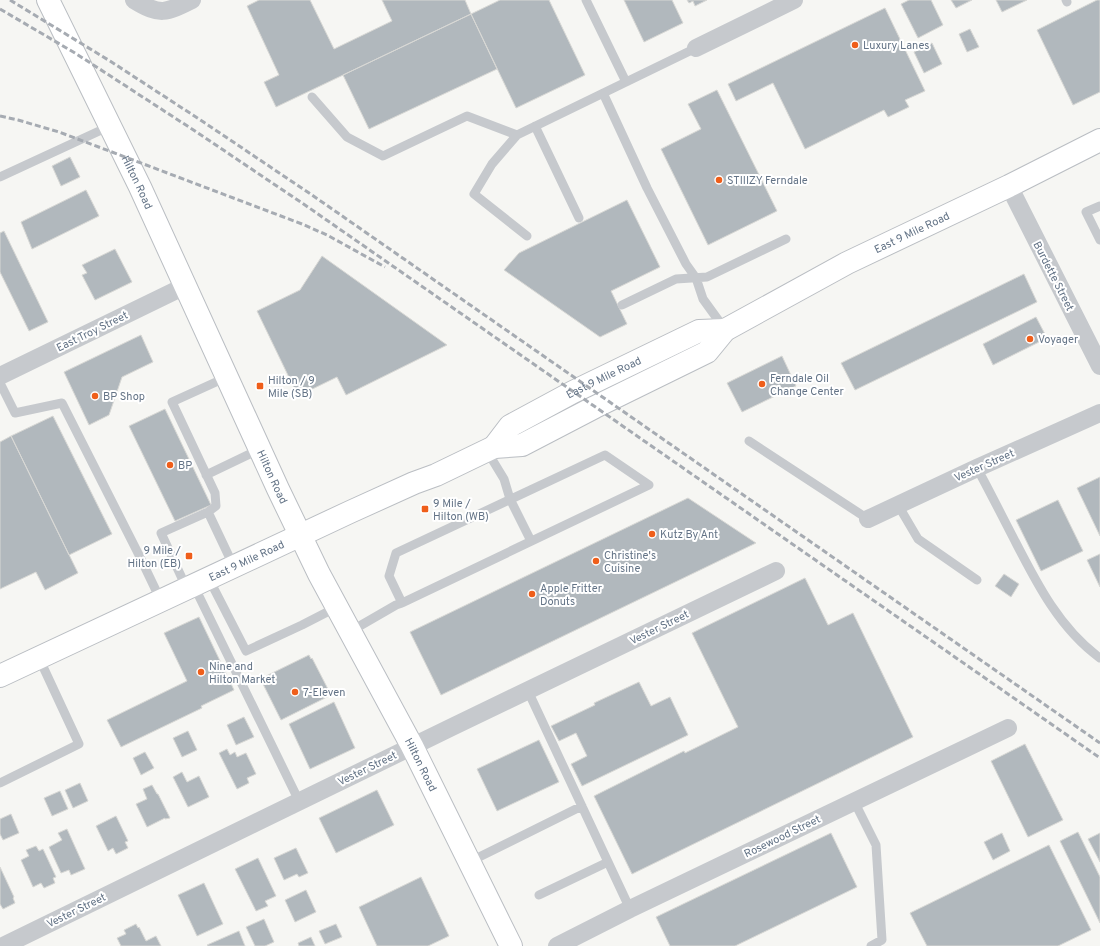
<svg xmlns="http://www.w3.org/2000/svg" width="1100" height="946" font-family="Overpass,sans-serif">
  <rect width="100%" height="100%" fill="#f6f6f3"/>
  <path fill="#b1b8bd" stroke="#d8d8d5" d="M259 0H310L334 49 392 21 382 0H465L471 14 276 107 264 82 279 75 247 6Z
    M500 0H549L585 75 516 108 471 14Z
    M624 0H672L683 23 644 42Z
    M687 0H707L695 6 693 1 689 3Z
    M909 0H931L943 25 918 38 901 4Z
    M951 0H972L956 8Z
    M996 0H1027L1002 12Z
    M1097 0H1100V92L1073 105 1037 30Z
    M885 8 925 91 905 100 909 107 888 117 884 110 805 149 773 83 736 101 728 84Z
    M471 14 497 69 369 129 343 75Z
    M970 29 979 47 967 52 959 34Z
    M932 43 942 64 924 73 914 52Z
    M717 90 777 211 708 245 661 149 701 129 688 104Z
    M70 157 80 177 61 186 52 166Z
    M86 190 99 216 32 249 21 222Z
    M627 200 660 267 611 291 627 324 600 337 504 270 519 253Z
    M4 231 48 322 29 331 0 272V233Z
    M115 249 132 282 95 300 82 275 87 273 82 265Z
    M322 256 447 345 346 395 337 377 298 396 257 311 300 290Z
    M1024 274 1037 302 855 390 841 363Z
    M1036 317 1047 338 993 365 983 344Z
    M141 335 153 362 122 377 109 415 89 425 64 372Z
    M782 356 796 386 742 412 727 383Z
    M165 409 211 505 175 521 129 426Z
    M53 416 112 534 69 555 11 436Z
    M11 436 78 573 45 590 36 572 0 589V442Z
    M1100 477V536L1077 488Z
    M688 498 756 543 441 695 410 632Z
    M1058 500 1083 551 1041 571 1016 520Z
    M1100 554V587L1087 560Z
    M1004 574 1019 584 1011 597 995 586Z
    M805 578 828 625 853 613 913 737 632 874 594 796 684 751 685 753 738 727 692 633Z
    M199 617 234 690 201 706 202 708 121 747 107 720 187 681 164 633Z
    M309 655 311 659 312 658 331 695 281 720 262 682 264 681 262 678Z
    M639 682 651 706 670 697 688 735 582 786 571 764 587 756 576 733 559 741 551 726 595 705 594 703Z
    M334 702 355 748 310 769 289 724Z
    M244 717 254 737 236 745 227 725Z
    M188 731 197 750 182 757 173 738Z
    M539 740 559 782 497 811 477 769Z
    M1025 744 1063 820 1028 837 991 761Z
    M227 749 230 755 235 752 237 757 246 753 256 774 247 778 249 783 237 789 219 753Z
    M145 752 154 768 141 775 133 758Z
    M182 772 187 782 199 776 209 797 188 807 173 777Z
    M80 783 88 801 73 808 65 790Z
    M152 785 157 794H158L170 818 165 819V818L147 827 136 804 147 799 143 789Z
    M377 790 394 825 336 853 319 818Z
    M60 791 68 809 52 816 44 798Z
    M11 814 19 833 3 840 0 834V819Z
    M116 816 128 841 125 842 128 848 116 854 113 848 108 851 96 826Z
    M67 829 85 869 71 875 69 870 61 873 49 847 62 840 58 833Z
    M1078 832 1100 877V923L1060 841Z
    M831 833 857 887 735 946H670L656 917Z
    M1002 833 1010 851 993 860 984 842Z
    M1100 833V862L1088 839Z
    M1049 845 1091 930 1058 946H927L910 913Z
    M36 846 39 851 43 849 56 877 53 878 55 883 44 888 41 883 33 887 21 860 29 856 26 850Z
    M296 848 308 873 299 877 297 874 284 880 274 858Z
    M258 858 276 896 265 901 268 906 256 911 235 869Z
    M0 867 14 897 13 898 15 903 3 909 0 904Z
    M421 877 449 936 428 946H377L359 907Z
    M204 883 223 924 197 936 178 895Z
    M306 890 316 912 295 922 285 900Z
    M264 919 274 942 265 946H255L246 927Z
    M136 924 138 928 139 927 146 941 156 936 161 946H121L117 938 126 934 124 930Z
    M336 924 342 937 325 944 319 931Z
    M239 931 245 946H208L207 945Z
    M311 937 315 946H299L298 943Z"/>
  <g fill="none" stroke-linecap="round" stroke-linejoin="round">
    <g stroke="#babec3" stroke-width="24">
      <g id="secondary">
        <path id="s1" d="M48 0 140 187 278 489 319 574 412 746 511 946"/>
        <path id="s2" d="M494 447 510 426 573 392 699 331 725 330"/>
        <path id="s3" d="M0 676 350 512 414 483 436 475 494 447 522 445 595 407 707 352 725 330 847 263 1009 186 1100 140"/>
      </g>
    </g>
    <path stroke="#c6c9cd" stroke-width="9" d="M586 0 626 82
      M1066 0 1067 2
      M603 93 647 188 686 264 696 278 703 299 724 328
      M312 97 347 137 383 156 467 116 517 135 696 48
      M535 126 579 218
      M517 135 492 164 474 194 527 236
      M0 177 110 126
      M1100 206 1086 212 1100 240
      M622 305 676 279 707 277 786 239
      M0 383 15 413 62 403 139 555 161 601
      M749 441 868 519
      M487 451 504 479 510 499 531 541
      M977 468C990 492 1002 516 1015 541 1037 584 1060 629 1100 658
      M206 475 260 449
      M898 505 918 539 977 580
      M208 512 216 506 215 493 172 402 227 377
      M209 579 246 651 302 625 337 607
      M194 586 299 801
      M187 589 161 533 208 512 234 567
      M351 631 396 605 402 603 649 485 605 455 396 553 389 576 402 603
      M528 691 630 909
      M0 783 79 744 39 658
      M854 801 876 845 882 940 871 946
      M469 862 582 806
      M539 895 608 862"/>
    <path stroke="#c6c9cd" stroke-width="18" d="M134 0C160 16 166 13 192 0
      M696 48 794 0
      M1009 186 1100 366
      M0 376 185 286
      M868 519 977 468 1100 413
      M3 946 452 727 776 571
      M557 946 630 909 1008 728"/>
    <use href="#secondary" stroke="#fff" stroke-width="22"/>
    <path stroke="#a6abb2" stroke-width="3" stroke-dasharray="6 3" stroke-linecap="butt" d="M10 0 110 61 202 121 312 195 1100 743
      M0 9 75 53 195 131 305 205 1100 758
      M0 116 18 120 59 132 302 224 327 235 385 267"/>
  </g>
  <g fill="#ef5e1a" stroke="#fff" stroke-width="1.5">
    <circle cx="855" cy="45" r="4"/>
    <circle cx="719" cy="180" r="4"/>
    <circle cx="1030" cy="339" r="4"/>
    <circle cx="762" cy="384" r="4"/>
    <rect x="256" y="382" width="8" height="8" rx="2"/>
    <circle cx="95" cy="396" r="4"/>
    <circle cx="170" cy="465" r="4"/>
    <rect x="421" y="505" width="8" height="8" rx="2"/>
    <circle cx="652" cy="534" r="4"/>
    <rect x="185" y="552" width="8" height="8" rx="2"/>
    <circle cx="596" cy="561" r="4"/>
    <circle cx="532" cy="594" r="4"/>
    <circle cx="201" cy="672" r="4"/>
    <circle cx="295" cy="692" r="4"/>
  </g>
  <g text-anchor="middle" stroke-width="4" stroke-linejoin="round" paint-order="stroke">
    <g font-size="11" fill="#637386" stroke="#fff" text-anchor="start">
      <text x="863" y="49">Luxury Lanes</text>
      <text x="727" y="184">STIIIZY Ferndale</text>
      <text x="1038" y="343">Voyager</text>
      <text x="770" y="382">Ferndale Oil<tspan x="770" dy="13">Change Center</tspan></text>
      <text x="268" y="384">Hilton / 9<tspan x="268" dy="13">Mile (SB)</tspan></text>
      <text x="103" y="400">BP Shop</text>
      <text x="178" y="469">BP</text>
      <text x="433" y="507">9 Mile /<tspan x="433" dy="13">Hilton (WB)</tspan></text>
      <text x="660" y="538">Kutz By Ant</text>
      <text x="181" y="554" text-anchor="end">9 Mile /<tspan x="181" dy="13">Hilton (EB)</tspan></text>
      <text x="604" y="559">Christine's<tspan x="604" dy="13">Cuisine</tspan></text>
      <text x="540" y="592">Apple Fritter<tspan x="540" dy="13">Donuts</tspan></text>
      <text x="209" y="670">Nine and<tspan x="209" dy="13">Hilton Market</tspan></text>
      <text x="303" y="696">7-Eleven</text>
    </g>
    <g font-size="11" fill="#637386" stroke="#fff">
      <text dy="4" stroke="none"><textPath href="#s1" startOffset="203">Hilton Road</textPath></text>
      <text dy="4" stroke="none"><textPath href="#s3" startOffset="1019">East 9 Mile Road</textPath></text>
      <text transform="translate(1054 276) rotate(63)" y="4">Burdette Street</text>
      <text transform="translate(92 331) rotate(-26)" y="4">East Troy Street</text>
      <text dy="4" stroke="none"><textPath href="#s2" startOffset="132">East 9 Mile Road</textPath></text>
      <text transform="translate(984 465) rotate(-24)" y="4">Vester Street</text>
      <text dy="4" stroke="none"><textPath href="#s1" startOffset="527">Hilton Road</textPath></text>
      <text dy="4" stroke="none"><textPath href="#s3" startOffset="272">East 9 Mile Road</textPath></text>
      <text transform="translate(659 627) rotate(-26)" y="4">Vester Street</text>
      <text dy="4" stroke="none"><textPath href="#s1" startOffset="851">Hilton Road</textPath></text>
      <text transform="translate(367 768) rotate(-26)" y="4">Vester Street</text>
      <text transform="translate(782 836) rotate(-26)" y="4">Rosewood Street</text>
      <text transform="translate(76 910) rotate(-26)" y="4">Vester Street</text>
    </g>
  </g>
</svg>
